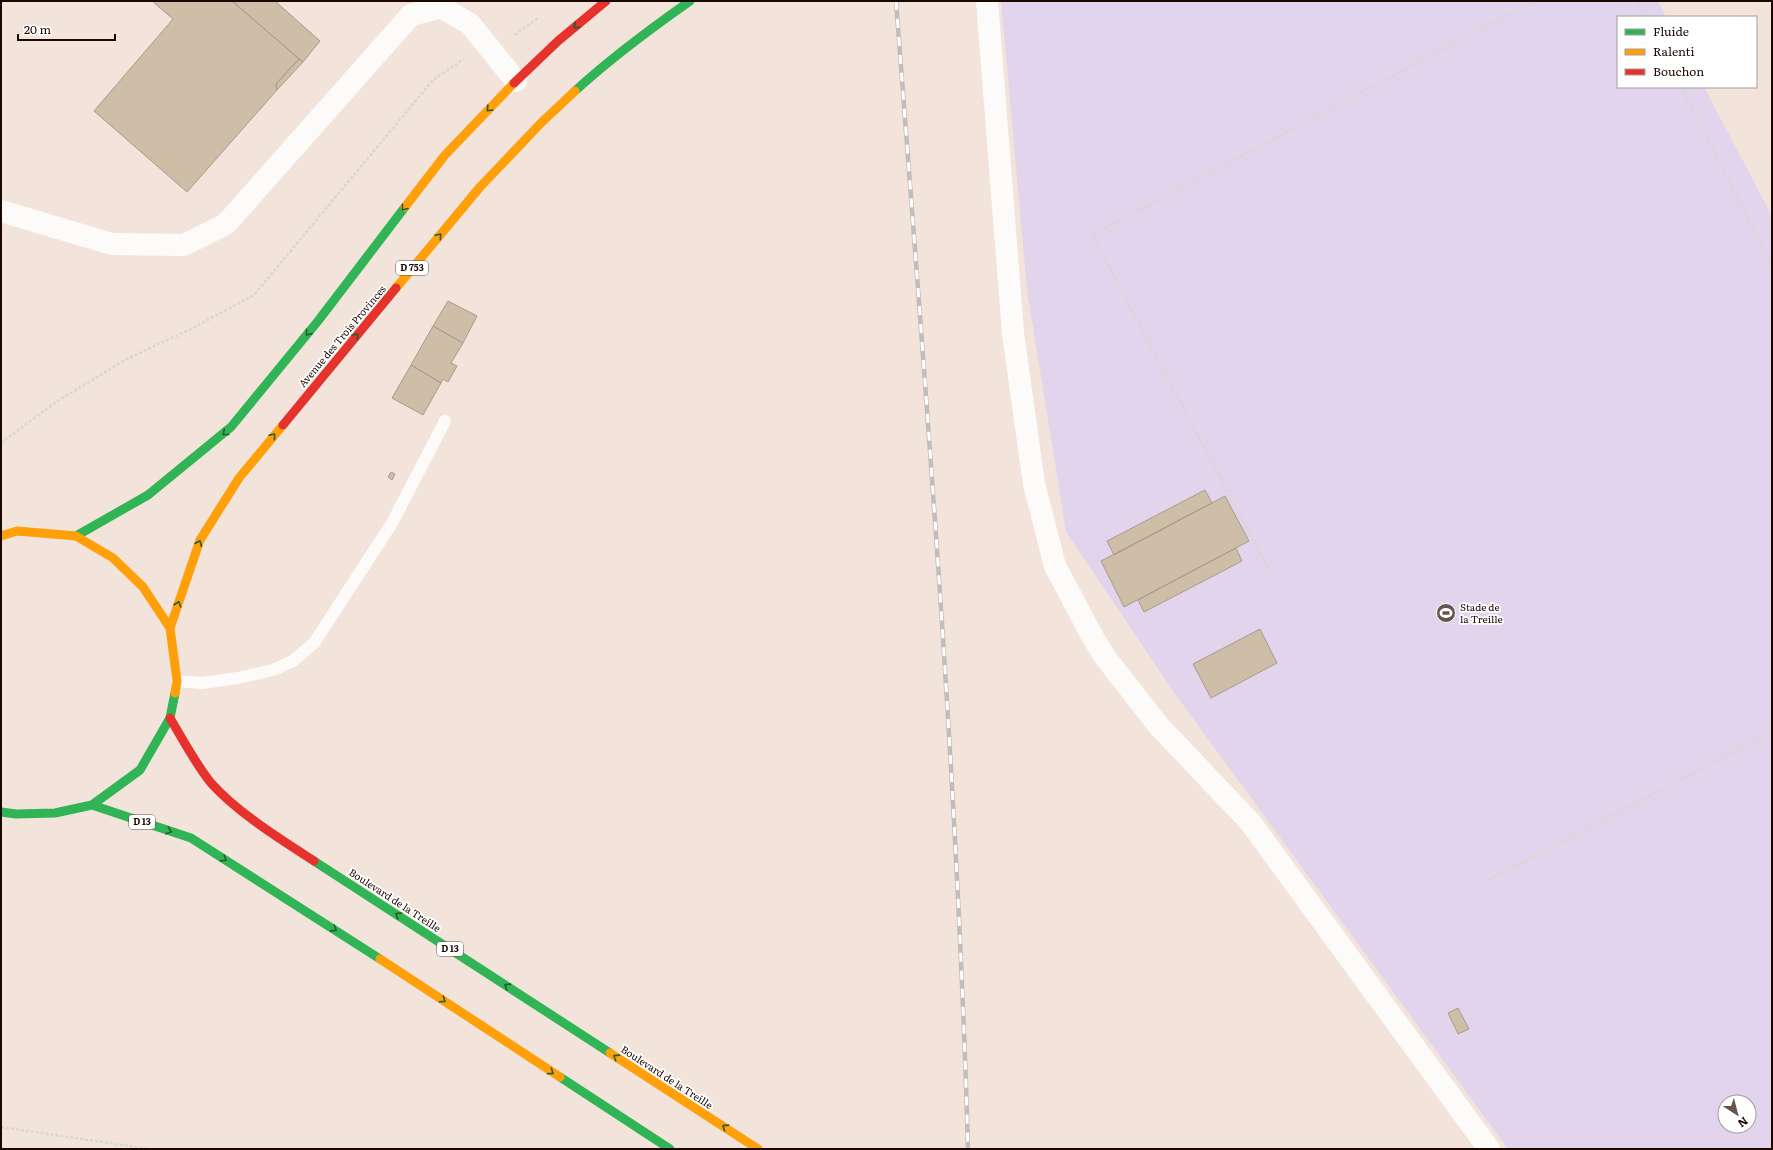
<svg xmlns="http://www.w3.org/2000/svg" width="1773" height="1150" font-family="Literata,serif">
  <rect width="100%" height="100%" fill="#f2e4da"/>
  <path fill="#e3d4ed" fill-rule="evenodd" d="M1001 1H1658L1666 17H1618V87H1704L1772 216V1149H1508L1175 694 1066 532 1027 290ZM1725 1102H1749V1126H1725Z"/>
  <path fill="#cebea7" stroke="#a99b8a" d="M152 1H232L299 59 276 84 277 90 187 192 94 111 173 19Z
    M232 1H275L320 41 303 62Z
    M299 59 303 62 277 90 276 84Z
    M448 301 477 316 463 343 433 326Z
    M433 326 463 343 451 363 457 366 448 382 443 379 441 383 411 365Z
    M411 365 441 383 423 415 392 398Z
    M391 472 395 474 392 480 388 477Z
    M1205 490 1212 503 1114 555 1107 541Z
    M1225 496 1249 541 1124 607 1101 561Z
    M1236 548 1242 561 1144 612 1138 600Z
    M1260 629 1277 663 1211 698 1193 664Z
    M1458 1008 1469 1029 1458 1034 1448 1013Z"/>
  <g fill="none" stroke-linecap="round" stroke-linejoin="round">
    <path stroke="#dad6d2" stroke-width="2.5" stroke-dasharray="3 2" stroke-linecap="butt" d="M1636 1 1645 17
      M515 35 538 18
      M1681 87 1772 265
      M1 443 56 402 125 360 191 329 254 295 433 80 464 59
      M1270 572 1092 235 1534 1
      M1489 880 1772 732
      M1 1127 150 1149"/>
    <path stroke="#fdfbf9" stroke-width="12" d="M177 681 202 683 238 678 273 670 293 661 314 643 392 523 445 421"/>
    <path stroke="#fdfbf9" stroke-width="22" d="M987 1 1013 333 1034 484 1055 566 1091 634 1105 657 1158 725 1250 822 1489 1149
      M1 211 112 244 184 245 226 224 411 15 441 7 470 24 516 81"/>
    <path stroke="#30b455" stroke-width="9" d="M575 91C611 58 650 29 690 1
      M76 536 148 495 231 427 318 321 405 207
      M92 805 191 838 380 959
      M1 812 16 814 55 813 92 805 140 770 170 718 175 693
      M314 861 610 1053
      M560 1077 670 1149"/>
    <path stroke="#ff9f0a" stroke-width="9" d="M405 207 445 155 514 83
      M396 288 480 187 541 123 575 91
      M1 536 17 531 76 536 113 558 143 587 170 628 177 681 175 693
      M170 628 200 540 239 478 283 425
      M380 959 560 1077
      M610 1053 758 1149"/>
    <path stroke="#e5322d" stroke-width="9" d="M514 83 558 41 606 1
      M283 425 396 288
      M170 718C183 740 195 763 211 783 238 813 280 839 314 861"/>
    <g stroke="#c2bdba" stroke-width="4.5">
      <path id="rail" d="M896 1C925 383 957 766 968 1149"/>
    </g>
    <use href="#rail" stroke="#fff" stroke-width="3" stroke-dasharray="9" stroke-linecap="butt"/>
  </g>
  <defs><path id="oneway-chevron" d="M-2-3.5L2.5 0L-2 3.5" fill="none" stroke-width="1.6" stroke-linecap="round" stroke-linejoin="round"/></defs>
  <g stroke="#265e2a">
    <use href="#oneway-chevron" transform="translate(576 26) rotate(140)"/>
    <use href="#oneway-chevron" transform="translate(489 109) rotate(134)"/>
    <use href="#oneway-chevron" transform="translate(404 208) rotate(128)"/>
    <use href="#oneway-chevron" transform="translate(439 236) rotate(-50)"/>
    <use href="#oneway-chevron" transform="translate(308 333) rotate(129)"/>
    <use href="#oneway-chevron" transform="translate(356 336) rotate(-50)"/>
    <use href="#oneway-chevron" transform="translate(225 433) rotate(141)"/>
    <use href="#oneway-chevron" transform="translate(273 436) rotate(-50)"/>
    <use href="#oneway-chevron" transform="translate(199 543) rotate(-67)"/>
    <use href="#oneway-chevron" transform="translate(178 604) rotate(-71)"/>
    <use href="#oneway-chevron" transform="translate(169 831) rotate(19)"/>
    <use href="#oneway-chevron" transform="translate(224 859) rotate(32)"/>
    <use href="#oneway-chevron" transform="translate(398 915) rotate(-147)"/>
    <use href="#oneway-chevron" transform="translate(334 929) rotate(33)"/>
    <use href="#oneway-chevron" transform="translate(507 986) rotate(-147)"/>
    <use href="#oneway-chevron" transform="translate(443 1000) rotate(34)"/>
    <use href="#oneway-chevron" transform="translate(616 1057) rotate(-147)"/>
    <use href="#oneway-chevron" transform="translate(551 1072) rotate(34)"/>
    <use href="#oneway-chevron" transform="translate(725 1127) rotate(-147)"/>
  </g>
  <defs>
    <g id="stadium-disc" transform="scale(1)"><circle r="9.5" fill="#67544c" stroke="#fff"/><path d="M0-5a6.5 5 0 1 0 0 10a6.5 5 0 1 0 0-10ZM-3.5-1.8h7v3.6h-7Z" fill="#fff"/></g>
  </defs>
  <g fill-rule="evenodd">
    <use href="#stadium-disc" x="1446" y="613"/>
  </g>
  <g text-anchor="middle" stroke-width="3.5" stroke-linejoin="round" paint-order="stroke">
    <g fill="#fff" stroke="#60514c" stroke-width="1">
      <rect x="396" y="261" width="32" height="14" rx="3"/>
      <rect x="129" y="815" width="26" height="14" rx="3"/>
      <rect x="437" y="942" width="26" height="14" rx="3"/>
    </g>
    <g font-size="9" font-weight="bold" fill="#1c0700">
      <text x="412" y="271">D 753</text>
      <text x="142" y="825">D 13</text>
      <text x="450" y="952">D 13</text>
    </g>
    <g font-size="10" fill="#1c0700" stroke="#fff">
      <text transform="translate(342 336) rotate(-50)" y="4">Avenue des Trois Provinces</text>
      <text transform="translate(395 900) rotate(33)" y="4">Boulevard de la Treille</text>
      <text transform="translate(667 1077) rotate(33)" y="4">Boulevard de la Treille</text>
    </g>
    <g font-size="10" fill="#1c0700" stroke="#fff" text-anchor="start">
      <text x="1460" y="611">Stade de<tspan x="1460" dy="12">la Treille</tspan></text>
    </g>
  </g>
  <rect width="1773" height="1150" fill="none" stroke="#1c0700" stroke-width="4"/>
  <rect x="1617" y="16" width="140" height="72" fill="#ffffff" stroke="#a49c99"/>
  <rect x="1625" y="29" width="20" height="6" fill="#30b455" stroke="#a49c99"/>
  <text x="1653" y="36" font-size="12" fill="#1c0700">Fluide</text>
  <rect x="1625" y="49" width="20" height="6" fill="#ff9f0a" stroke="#a49c99"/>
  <text x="1653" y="56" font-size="12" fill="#1c0700">Ralenti</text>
  <rect x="1625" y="69" width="20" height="6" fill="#e5322d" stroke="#a49c99"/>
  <text x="1653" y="76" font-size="12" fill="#1c0700">Bouchon</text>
  <g transform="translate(1737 1114) rotate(144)"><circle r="19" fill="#ffffff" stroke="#a49c99"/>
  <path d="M0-3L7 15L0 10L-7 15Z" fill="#67544c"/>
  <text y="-6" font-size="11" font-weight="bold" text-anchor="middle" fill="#1c0700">N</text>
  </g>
  <path d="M18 34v6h97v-6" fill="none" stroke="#1c0700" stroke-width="2"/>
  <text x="24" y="34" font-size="12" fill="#1c0700" stroke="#ffffff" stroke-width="3" paint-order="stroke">20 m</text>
</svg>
